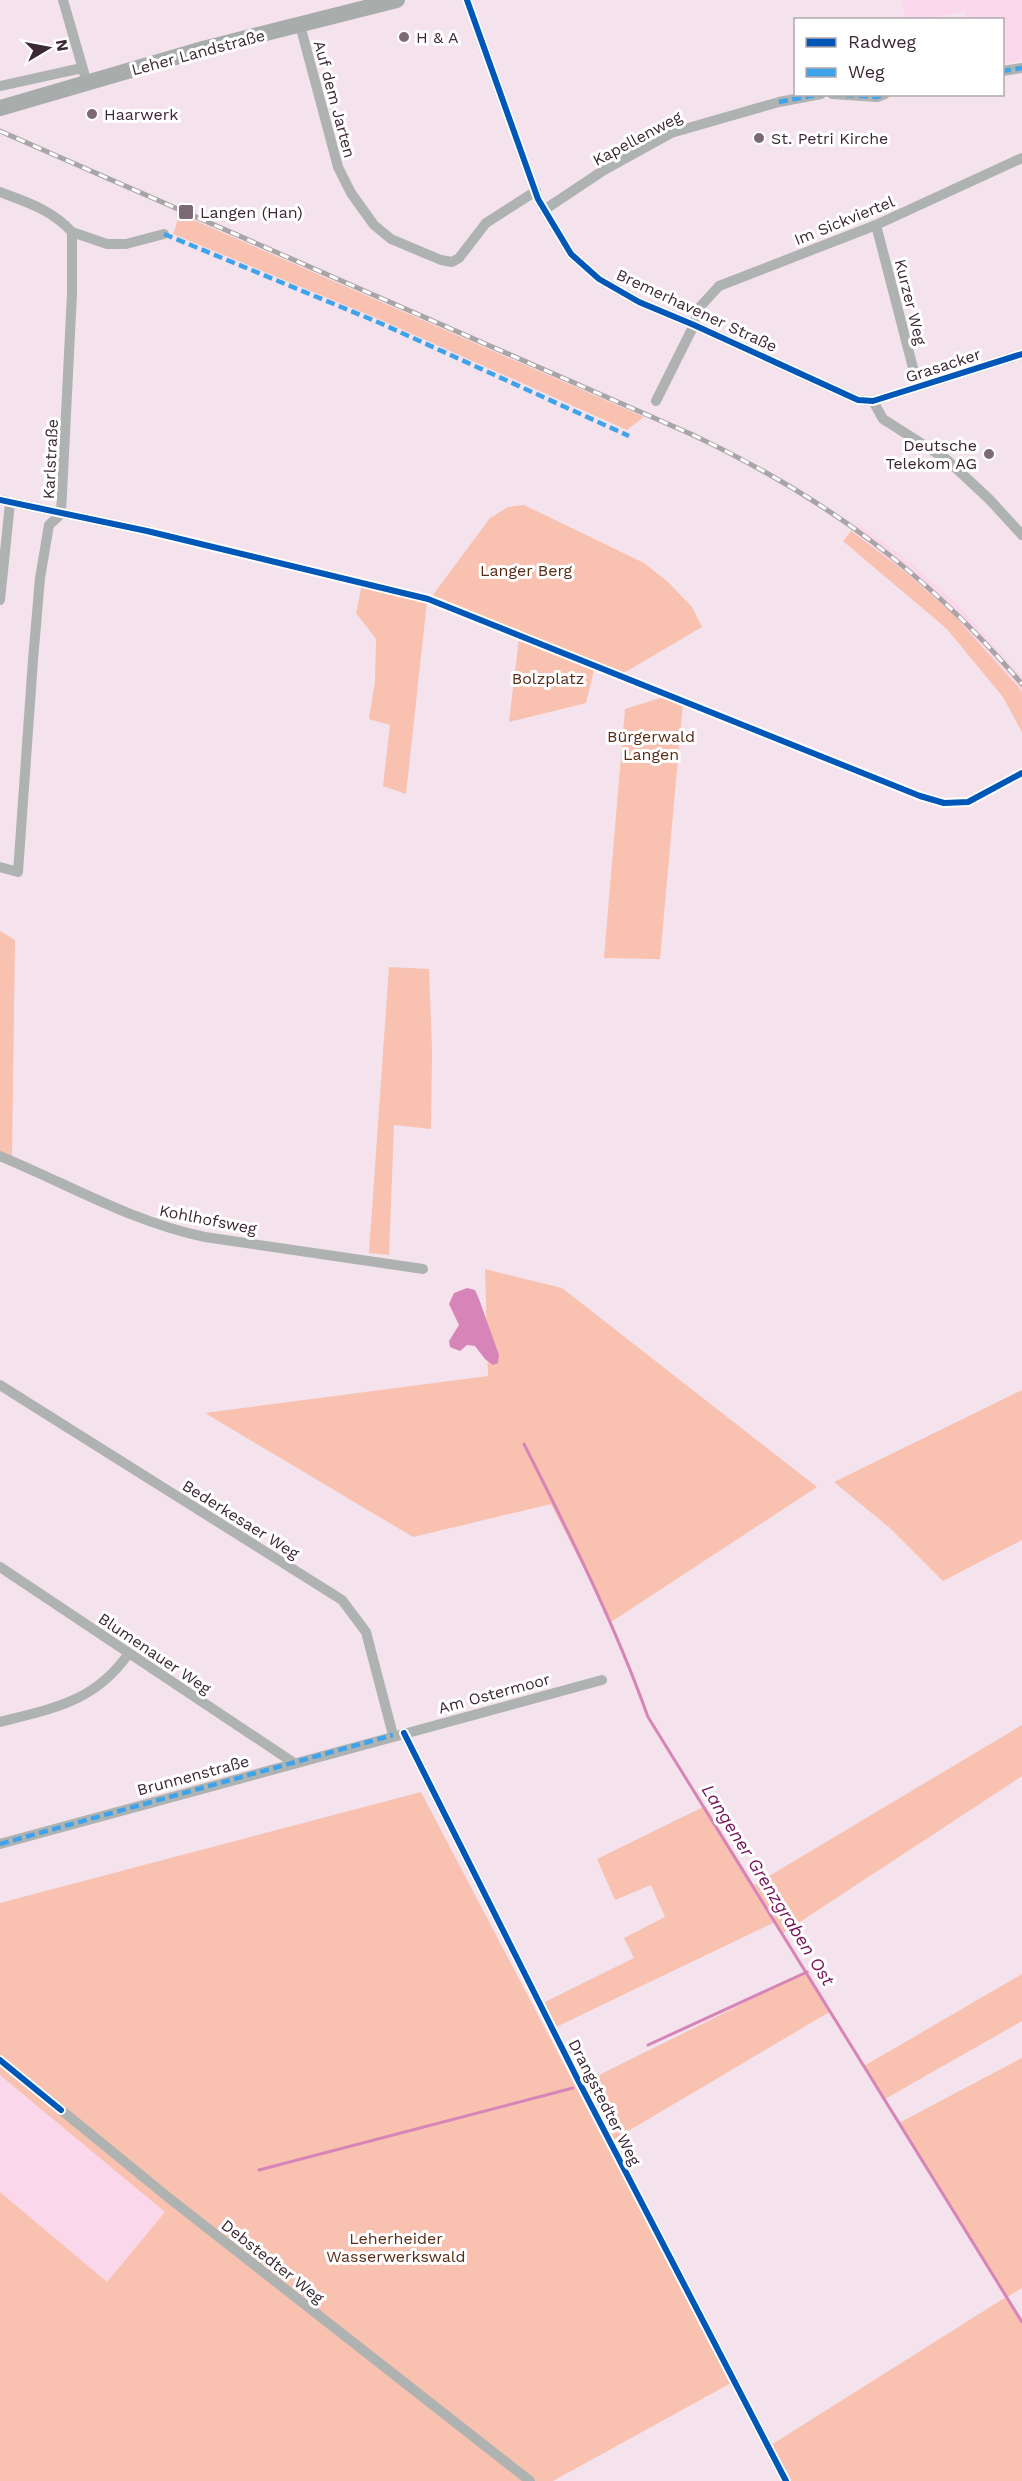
<svg xmlns="http://www.w3.org/2000/svg" width="1022" height="2481" font-family="'Work Sans',sans-serif">
  <rect width="100%" height="100%" fill="#f4e3ec"/>
  <path fill="#fad7ea" d="M902 0H1022V60L1003 64 1002 20 967 19 965 11 928 19H906Z
    M857 523 911 563 958 605 1022 677V692L952 613 904 571 851 531Z
    M0 2075 165 2212 107 2282 0 2192Z"/>
  <path fill="#f8c1b0" d="M180 214 644 417 627 430 381 320 173 234Z
    M524 505 644 563 668 582 692 607 702 627 622 674 596 662 586 703 509 722 520 630 430 599 490 518 508 507Z
    M851 531 904 571 952 613 1020 689 1022 692V732L1003 697 947 629 843 541Z
    M362 585 427 601 406 794 383 786 390 725 369 719 375 681 376 639 356 613Z
    M663 697 683 703 660 959 604 958 625 709Z
    M0 931 15 940 12 1157 0 1151Z
    M389 967 429 969 432 1050 431 1129 394 1125 389 1255 369 1253Z
    M485 1269 562 1288 817 1487 611 1622 551 1504 413 1537 205 1413 488 1376Z
    M1022 1390V1540L943 1581 891 1529 834 1482Z
    M1022 1725V1776L783 1933 775 1922 556 2027 545 2002 634 1958 624 1938 665 1917 651 1885 615 1900 597 1859 705 1806 754 1885Z
    M421 1792 731 2383 553 2481H0V2192L107 2282 165 2212 0 2075V1903Z
    M807 1972 831 2011 613 2140 583 2083Z
    M1022 1974V2021L885 2099 864 2066Z
    M1022 2058V2288L1007 2297 1022 2322V2481H790L771 2445 1006 2297 899 2123Z"/>
  <path fill="#d784b8" d="M467 1288 475 1290 479 1299 499 1355 498 1363 493 1365 485 1359 475 1346 467 1345 460 1351 450 1347 449 1341 459 1325 449 1304 454 1293Z"/>
  <g fill="none" stroke-linecap="round" stroke-linejoin="round">
    <path stroke="#d784b8" stroke-width="3" d="M524 1444C569 1533 614 1622 648 1717L1022 2322
      M648 2045 807 1972
      M259 2170 573 2088"/>
    <path stroke="#aeb3b1" stroke-width="10" d="M63 0 87 83
      M467 0 538 199 571 254 599 279 639 302 694 325 858 400 873 401 1022 354
      M300 25 338 167 351 193 374 225 391 239 441 260 452 262 459 258 486 223 536 191
      M1002 71 1022 68
      M0 86 82 68
      M832 94 877 97 885 94
      M0 192C27 202 52 210 72 232V294L61 514 49 525 40 578 33 660 18 872 0 867
      M544 210 604 170 671 133 779 102 821 94
      M876 225 918 387
      M72 232 107 244H126L164 234
      M656 401 694 325 698 309 719 286 876 225 1022 158
      M873 401 883 419 946 459 989 499 1022 535
      M0 500 147 531
      M0 600 10 503
      M0 1156C68 1184 132 1222 205 1237L423 1269
      M0 1385 342 1600 366 1632 393 1735
      M0 1567 294 1763
      M0 1722C54 1708 95 1702 129 1653
      M404 1733 579 2082 786 2481
      M0 1844 602 1680
      M0 2060 169 2198 530 2481"/>
    <path stroke="#a8acab" stroke-width="16" d="M0 108 203 49 397 0"/>
    <g stroke="#a9a5a7" stroke-width="5">
      <path id="rail" d="M0 131 693 435C826 498 926 572 1022 684"/>
    </g>
    <use href="#rail" stroke="#fff" stroke-width="3" stroke-dasharray="9" stroke-linecap="butt"/>
    <path stroke="#3fa3eb" stroke-width="4.5" stroke-dasharray="9 4.5" stroke-linecap="butt" d="M1002 71 1022 68
      M832 94 877 97 885 94
      M779 102 821 94
      M164 234 380 323 629 436
      M0 1844 393 1735"/>
    <g stroke="#fff" stroke-width="10">
      <path id="cycleway" d="M467 0 538 199 571 254 599 279 639 302 694 325 858 400 873 401 1022 354
        M0 500 147 531 428 599 920 796 944 803 968 802 1022 773
        M404 1733 579 2082 786 2481
        M0 2060 61 2110"/>
    </g>
    <use href="#cycleway" stroke="#0057b8" stroke-width="6"/>
  </g>
  <g fill="#7c6974" stroke="#fff" stroke-width="2">
    <circle cx="404" cy="37" r="6"/>
    <circle cx="92" cy="114" r="6"/>
    <circle cx="759" cy="138" r="6"/>
    <rect x="178" y="204" width="16" height="16" rx="3"/>
    <circle cx="989" cy="454" r="6"/>
  </g>
  <g text-anchor="middle" stroke-width="6" stroke-linejoin="round" paint-order="stroke">
    <g font-size="16" fill="#3c2834" stroke="#fff" text-anchor="start">
      <text x="416" y="43">H &amp; A</text>
      <text x="104" y="120">Haarwerk</text>
      <text x="771" y="144">St. Petri Kirche</text>
      <text x="200" y="218">Langen (Han)</text>
      <text x="977" y="451" text-anchor="end">Deutsche<tspan x="977" dy="18">Telekom AG</tspan></text>
    </g>
    <g font-size="16" fill="#3c2834" stroke="#fff">
      <text transform="translate(198 52) rotate(-15)" y="6">Leher Landstraße</text>
      <text transform="translate(335 99) rotate(75)" y="6">Auf dem Jarten</text>
      <text transform="translate(637 138) rotate(-28)" y="6">Kapellenweg</text>
      <text transform="translate(844 220) rotate(-22)" y="6">Im Sickviertel</text>
      <text transform="translate(911 302) rotate(76)" y="6">Kurzer Weg</text>
      <text transform="translate(697 310) rotate(25)" y="6">Bremerhavener Straße</text>
      <text transform="translate(943 365) rotate(-18)" y="6">Grasacker</text>
      <text transform="translate(50 459) rotate(-87)" y="6">Karlstraße</text>
      <text transform="translate(208 1219) rotate(11)" y="6">Kohlhofsweg</text>
      <text transform="translate(241 1519) rotate(32)" y="6">Bederkesaer Weg</text>
      <text transform="translate(155 1653) rotate(34)" y="6">Blumenauer Weg</text>
      <text transform="translate(494 1693) rotate(-15)" y="6">Am Ostermoor</text>
      <text transform="translate(193 1775) rotate(-15)" y="6">Brunnenstraße</text>
      <text transform="translate(605 2102) rotate(63)" y="6">Drangstedter Weg</text>
      <text transform="translate(273 2261) rotate(38)" y="6">Debstedter Weg</text>
    </g>
    <g font-size="16" fill="#5a2b16" stroke="#fff">
      <text x="526" y="576">Langer Berg</text>
      <text x="548" y="684">Bolzplatz</text>
      <text x="651" y="742">Bürgerwald<tspan x="651" dy="18">Langen</tspan></text>
      <text x="396" y="2244">Leherheider<tspan x="396" dy="18">Wasserwerkswald</tspan></text>
    </g>
    <g font-size="18" font-style="italic" fill="#771158" stroke="#fff">
      <text transform="translate(768 1885) rotate(58)" y="6">Langener Grenzgraben Ost</text>
    </g>
  </g>
  <rect x="794" y="18" width="210" height="78" fill="#ffffff" stroke="#b1a9ae" stroke-width="1.5"/>
  <rect x="806" y="38" width="30" height="9" fill="#0057b8" stroke="#b1a9ae" stroke-width="1.5"/>
  <text x="848" y="48" font-size="18" fill="#3c2834">Radweg</text>
  <rect x="806" y="68" width="30" height="9" fill="#3fa3eb" stroke="#b1a9ae" stroke-width="1.5"/>
  <text x="848" y="78" font-size="18" fill="#3c2834">Weg</text>
  <g transform="translate(48 48) rotate(80)" stroke="#ffffff" stroke-width="4.5" paint-order="stroke">
  <path d="M0-4.5L10 22L0 15L-10 22Z" fill="#3c2834"/>
  <text y="-9" font-size="16" font-weight="bold" text-anchor="middle" fill="#3c2834">N</text>
  </g>
</svg>
